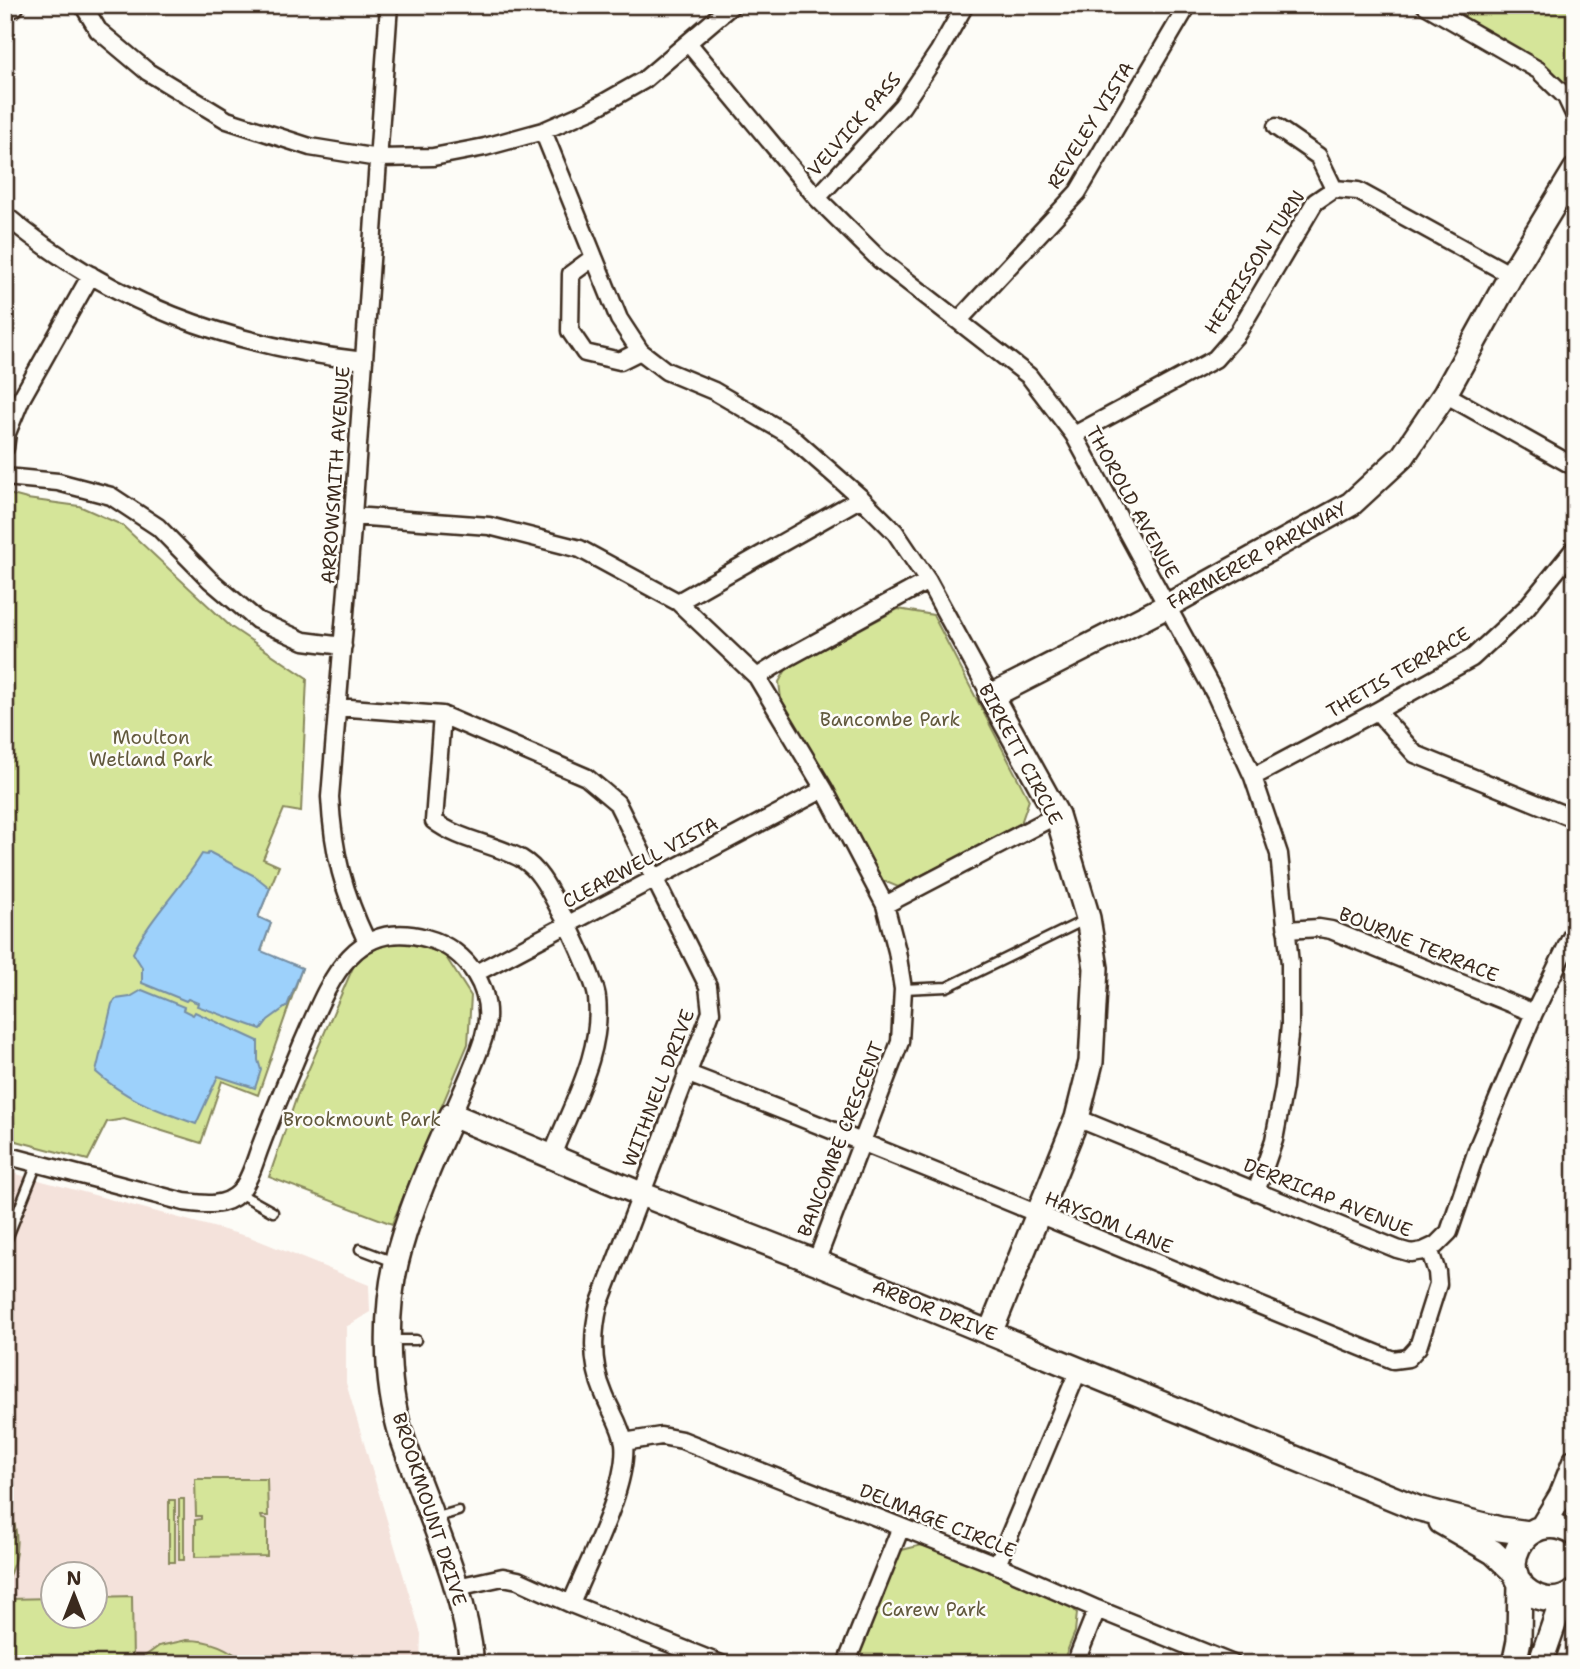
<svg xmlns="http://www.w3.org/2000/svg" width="1580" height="1669" font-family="'Shantell Sans',sans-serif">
  <rect width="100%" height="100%" fill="#fdfcf7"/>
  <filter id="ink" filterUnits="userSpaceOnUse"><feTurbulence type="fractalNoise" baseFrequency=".0143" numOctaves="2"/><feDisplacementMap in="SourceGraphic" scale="14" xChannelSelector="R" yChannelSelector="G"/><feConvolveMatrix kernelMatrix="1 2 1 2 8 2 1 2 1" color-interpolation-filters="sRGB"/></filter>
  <g filter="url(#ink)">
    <path fill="#f4e2db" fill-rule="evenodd" d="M5 1171 250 1237 369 1285 370 1312 346 1327V1383L421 1634 420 1664H5ZM52 1574H94V1616H52Z"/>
    <path fill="#d5e599" stroke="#88885c" stroke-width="2" d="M1453 5H1575V103L1456 17Z
      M5 493 27 499 79 506 122 525 231 627 307 678 301 812 284 809 263 859 279 866 258 917 271 923 261 952 302 968 258 1095 222 1081 201 1143 124 1119 107 1122 88 1160 5 1138Z
      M898 609 933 615 1029 800 1020 826 898 887 879 879 781 699 779 682 787 668Z
      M402 940 444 954 471 996 468 1044 392 1224 269 1177 297 1096 354 965 368 951Z
      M195 1479H267L268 1516H261L262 1519 267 1520V1556L195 1557V1520L201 1519V1516H196Z
      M179 1499H184V1560H179Z
      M169 1500H175V1562H169Z
      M5 1501C20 1527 21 1556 5 1583Z
      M922 1545 1063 1597 1077 1613 1075 1632 1062 1664H853L893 1561 902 1550Z
      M132 1596 133 1664H9L8 1599 52 1598V1616H94L95 1597Z
      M187 1640C210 1640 229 1647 246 1664H134L159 1646Z"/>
    <path fill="#9dd1fb" stroke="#768ea3" stroke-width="2" d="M209 852 255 876 270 888 258 917 271 923 261 951 302 968 287 1006 268 1020 261 1029 197 1006 198 1003 188 999 186 1001 142 983V967L133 953C151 916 181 889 202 854L207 855Z
      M142 990 184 1007 183 1010 193 1015 195 1012 258 1041V1060L261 1070 255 1088 218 1076 196 1124C158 1110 128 1101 96 1072L112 1004 116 999 130 997Z"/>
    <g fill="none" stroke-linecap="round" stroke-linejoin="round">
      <g stroke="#3b2a1e" stroke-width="13">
        <path id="lane" d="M903 989 947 987 1087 919
          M239 1193 273 1212
          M5 1244 37 1164
          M360 1249 394 1262
          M391 1340H416
          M434 1518 458 1511"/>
      </g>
      <g stroke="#3b2a1e" stroke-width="21">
        <path id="street" d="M83 5 98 30 148 72 227 120 310 147 378 158 433 157 485 147 543 131 591 110 644 80 732 5
          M1425 5 1538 70 1566 97 1575 116
          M689 44 817 198 880 260 1029 376 1074 435 1216 696 1253 777 1279 854 1290 964V1025L1284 1087 1274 1140 1256 1192
          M1276 127 1318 156 1334 189
          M543 131 619 319 640 351 666 371 714 391 788 434 861 498 895 532 928 581 991 696
          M817 198 902 106 939 51 965 5
          M5 215C110 303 229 346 364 361
          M594 257 571 274 570 331 585 353 620 361 640 351
          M959 320 1078 192 1188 5
          M1445 394 1575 467
          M1074 435 1215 359 1237 334 1315 202 1334 189 1358 191 1511 275
          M5 448 7 433 21 399 91 275
          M5 477 58 482 111 496 158 527 210 580 257 620 304 641 343 646
          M353 516 489 526 580 549 678 602 757 677 824 789 885 905 897 951 903 989 900 1042 816 1262
          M678 602 861 498
          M757 677 789 657 928 581
          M337 707 442 715 586 777 617 803 708 986 711 1012 599 1305C592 1334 592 1366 604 1394 610 1410 621 1425 624 1443 629 1485 587 1564 571 1604
          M1377 711 1415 754 1575 819
          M442 715 434 821C460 841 493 843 522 859 542 871 551 895 562 914 571 929 596 983 597 998 603 1054 571 1105 552 1156
          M1253 777 1377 711 1472 658 1526 608 1575 548
          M885 905 1057 815
          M1286 930 1319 928 1331 930 1534 1013
          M367 942C343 891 333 853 330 797L353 516 389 5
          M476 973 824 789
          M686 1073C923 1164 1157 1264 1393 1360L1408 1358 1418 1347 1438 1284 1437 1272 1429 1249
          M1077 1118 1397 1249 1411 1253 1423 1251 1436 1245 1449 1232 1479 1144 1534 1013 1575 929
          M5 1155 184 1202C202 1204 224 1208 239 1193 250 1181 255 1160 261 1145 274 1110 289 1076 303 1042 327 988 350 917 426 938 468 949 497 992 484 1036 476 1063 463 1089 452 1115
          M624 1442 661 1436 682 1440 997 1565 1097 1609 1233 1664
          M997 1565 1079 1369
          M457 1587 503 1577 518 1580 571 1604 721 1664
          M846 1664 901 1527
          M1075 1664 1097 1609"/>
      </g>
      <g stroke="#3b2a1e" stroke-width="28">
        <path id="secondary" d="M5 8 12 5
          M990 1333 1077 1118 1091 1062 1096 968 1088 918 1057 815 991 696 1167 606 1351 504 1403 456 1445 394 1511 275 1575 170
          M1441 1522 1493 1552 1516 1574
          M1542 1527 1561 1496 1575 1461
          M1575 1534C1523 1503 1489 1578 1538 1597 1551 1602 1564 1600 1575 1591
          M472 1664C465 1585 427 1511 402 1437 384 1382 384 1303 400 1248 413 1202 433 1158 452 1115L641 1194 816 1262 1417 1508 1500 1529 1529 1533
          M1514 1664 1519 1640 1520 1582
          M1540 1664 1563 1598"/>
      </g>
      <use href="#lane" stroke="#fdfcf7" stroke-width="8"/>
      <use href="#street" stroke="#fdfcf7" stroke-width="16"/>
      <use href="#secondary" stroke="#fdfcf7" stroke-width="23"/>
    </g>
  </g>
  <g text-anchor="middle" stroke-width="5" stroke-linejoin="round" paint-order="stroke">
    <g font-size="19" fill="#3b2a1e" stroke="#fdfcf7">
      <text transform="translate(854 124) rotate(-49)" y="7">VELVICK PASS</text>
      <text transform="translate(1090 125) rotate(-58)" y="7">REVELEY VISTA</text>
      <text transform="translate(1254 262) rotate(-57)" y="7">HEIRISSON TURN</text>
      <text transform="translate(335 475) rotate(-86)" y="7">ARROWSMITH AVENUE</text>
      <text transform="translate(1133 502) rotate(61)" y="7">THOROLD AVENUE</text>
      <text transform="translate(1257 555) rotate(-29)" y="7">FARMERER PARKWAY</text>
      <text transform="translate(1398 672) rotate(-30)" y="7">THETIS TERRACE</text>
      <text transform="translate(1021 754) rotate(62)" y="7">BIRKETT CIRCLE</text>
      <text transform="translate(640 862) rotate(-28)" y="7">CLEARWELL VISTA</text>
      <text transform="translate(1419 944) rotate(22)" y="7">BOURNE TERRACE</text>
      <text transform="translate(658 1088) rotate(-69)" y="7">WITHNELL DRIVE</text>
      <text transform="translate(840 1139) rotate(-69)" y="7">BANCOMBE CRESCENT</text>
      <text transform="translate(1328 1197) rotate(22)" y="7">DERRICAP AVENUE</text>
      <text transform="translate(1109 1222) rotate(22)" y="7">HAYSOM LANE</text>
      <text transform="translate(935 1310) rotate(22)" y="7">ARBOR DRIVE</text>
      <text transform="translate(430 1509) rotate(72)" y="7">BROOKMOUNT DRIVE</text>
      <text transform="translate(938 1520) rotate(22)" y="7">DELMAGE CIRCLE</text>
    </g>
    <g font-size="19" fill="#62593d" stroke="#fdfcf7">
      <text x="890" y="726">Bancombe Park</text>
      <text x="151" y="744">Moulton<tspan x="151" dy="22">Wetland Park</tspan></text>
      <text x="362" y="1126">Brookmount Park</text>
      <text x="934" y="1616">Carew Park</text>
    </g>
  </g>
  <rect width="1580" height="1669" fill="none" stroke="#fdfcf7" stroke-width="28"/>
  <rect x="14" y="14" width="1552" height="1641" fill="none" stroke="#3b2a1e" stroke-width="2.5" filter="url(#ink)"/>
  <g transform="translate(74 1595)"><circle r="33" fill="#fdfcf7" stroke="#afa8a0" stroke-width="2"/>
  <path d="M0-5L12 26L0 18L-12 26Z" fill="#3b2a1e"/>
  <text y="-10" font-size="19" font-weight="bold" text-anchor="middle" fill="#3b2a1e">N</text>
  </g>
</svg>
